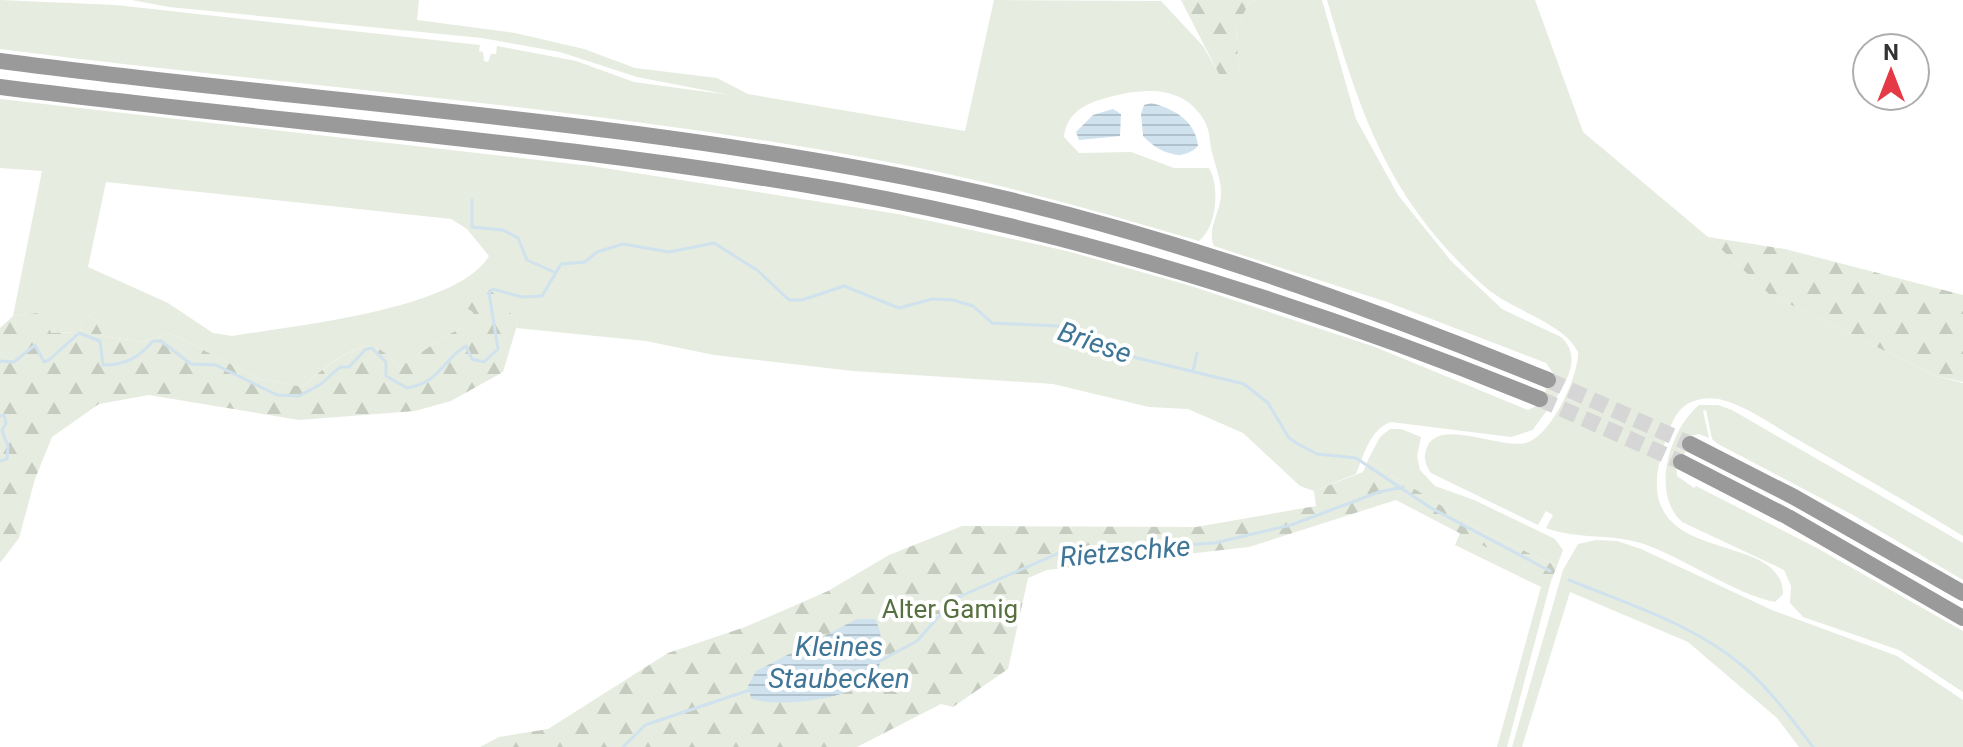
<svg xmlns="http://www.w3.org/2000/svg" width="1963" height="747" font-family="Roboto,sans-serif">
  <defs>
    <pattern id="forest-firs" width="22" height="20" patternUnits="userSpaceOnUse" patternTransform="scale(2)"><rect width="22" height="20" fill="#e6ecdf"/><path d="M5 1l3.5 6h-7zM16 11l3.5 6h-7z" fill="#c6cbc0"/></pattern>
    <pattern id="water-rules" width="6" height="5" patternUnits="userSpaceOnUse" patternTransform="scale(2)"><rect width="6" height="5" fill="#cfe2ee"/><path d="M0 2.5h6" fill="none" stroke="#b2c2cd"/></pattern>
  </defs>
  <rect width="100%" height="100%" fill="#fff"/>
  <path fill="#e6ecdf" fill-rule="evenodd" d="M0 0 116 5 480 45 479 51 483 52 484 61 488 62 491 54H496L497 46 576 61 634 82 730 95 637 77 560 52 482 38 169 7 132 0H419L417 20 515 33 584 49 635 68 717 78 748 94 965 131 994 0 1161 1 1203 46 1224 83 1239 73 1236 29 1249 3 1257 0H1322L1356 119 1398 195 1451 261 1502 309 1561 337C1591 364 1549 405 1533 430L1511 437 1391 422C1370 429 1364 455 1356 474L1314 491 1300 486 1243 433 1188 409 1149 407 1053 384 853 371 714 355 646 341 516 328 518 322 483 282 456 300 474 312 473 323 445 336 400 367C393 361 383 349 375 347 354 341 316 374 303 387L260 379 170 333 143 342 103 336 93 317 85 316 80 332 50 333 37 313 13 316 42 171 0 168V99L591 166 898 214 1067 251 1191 286 1375 347 1528 410 1540 404 1553 373 1546 363 1387 302 1214 246C1206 229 1222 210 1221 192 1221 180 1216 168 1213 156 1209 144 1211 132 1204 120 1181 81 1135 89 1099 100 1080 106 1066 117 1064 137L1079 153 1131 152 1174 168H1209C1220 187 1217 227 1199 241 1103 213 1007 185 909 166 609 107 303 88 0 49ZM106 182 451 219 467 229 489 256C457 310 292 326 232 336L213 333 168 303 88 267Z
    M1327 0H1535L1583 132 1708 237 1769 294 1936 376 1963 383V536C1908 502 1851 470 1795 438 1772 425 1745 405 1719 399 1709 397 1697 399 1689 403 1673 411 1668 434 1663 449 1624 572 1783 526 1783 594L1775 602C1737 595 1684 558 1644 544 1611 533 1578 540 1546 528L1553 515 1546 511 1538 525 1431 473C1426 466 1423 459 1426 450 1436 414 1503 452 1529 442 1553 432 1579 375 1578 352 1563 322 1512 311 1484 286 1389 200 1362 119 1327 0Z
    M1699 405H1718L1732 410 1963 543V580L1853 515 1718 444 1712 439 1706 410 1703 411 1709 438 1699 434 1690 436 1685 453 1676 463 1677 476 1694 488 1696 486 1817 548 1963 631V692L1899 650 1803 617 1790 603 1791 586 1784 570 1682 522C1650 493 1670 429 1699 405Z
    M1390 429H1401L1421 437 1417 456 1420 470 1435 486 1474 500 1555 539 1563 550 1557 566 1484 532 1368 460 1380 437Z
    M1460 533 1551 581 1507 747H1497L1541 587 1455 545Z
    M1596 540 1617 541 1641 549 1772 610 1897 656 1963 700V747H1799L1777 718 1688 642 1570 592 1522 747H1512L1563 570 1578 544Z"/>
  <path fill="url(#forest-firs)" d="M1181 0H1257L1249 3 1236 29 1239 73 1224 84Z
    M1708 237 1785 249 1963 295V382L1936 376 1769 294Z
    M484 282 518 322 503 372 451 401 415 411 299 420 149 395 99 404 52 437 35 479 19 538 0 563V328L13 316 37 313 46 320 51 333 80 332 85 316 93 317 103 336 143 342 170 333 260 379 303 387C316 374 355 341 375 347 383 349 393 361 400 367L445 336 473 323V312L455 301 466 287Z
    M1368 460 1484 532 1557 566 1551 581 1396 500 1249 547 1047 570 1028 578 1008 669 953 707 941 704 857 747H480L499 737 548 729 668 653 745 627 828 591 889 555 962 526 1196 527 1316 506 1314 491 1363 472Z"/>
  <path fill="url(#water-rules)" d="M1151 103C1173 108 1196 121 1198 146 1182 163 1158 152 1143 136L1141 114 1144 105Z
    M1113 109 1121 114 1120 136 1079 140 1076 132 1093 115Z
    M857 619H875C884 636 882 654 878 672 870 678 861 687 852 690 830 700 772 708 751 698L748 686 756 671Z"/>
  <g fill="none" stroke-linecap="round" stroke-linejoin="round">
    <path stroke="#cfe2ee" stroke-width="3" d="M472 200V227L503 230 518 238 527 260 554 272
      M0 361 14 362 35 345 44 362 49 360 79 333 100 341 103 365C126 365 138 358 153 341H161L191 364 216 365 277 395 299 396 321 384 340 367H349L366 349 372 348 386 362V376L407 388C441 382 441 361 466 346L472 359 484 362 498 349 489 293 493 289 522 297 542 296 561 264 585 262 597 252 623 244 669 252 714 243 757 270 789 300H802L844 286 899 308 932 299 953 300 973 306 992 323 1058 326 1125 355 1244 384 1268 403 1289 438 1300 445 1317 454 1356 458 1431 508 1550 571
      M1193 371 1197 353
      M0 416 4 415 6 423 2 430 8 447 7 459 0 461
      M1569 580C1628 604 1696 625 1745 668 1771 691 1792 719 1813 747
      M878 662 917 641 954 599 1059 553 1214 543 1291 525 1379 492 1403 487
      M623 747 645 725 750 690"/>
    <path stroke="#d6d6d6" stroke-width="16" stroke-dasharray="16 8" stroke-linecap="butt" d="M1548 380 1690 444
      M1540 399 1681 462"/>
    <path stroke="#9a9a9a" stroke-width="16" d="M0 61C316 103 637 120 949 186 1154 230 1354 301 1548 380
      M0 87C280 123 564 142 842 191 1083 234 1314 307 1540 399
      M1690 444 1794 497 1963 593
      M1681 462 1788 517 1963 618"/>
  </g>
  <g text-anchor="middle" stroke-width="8" stroke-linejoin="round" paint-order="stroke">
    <g font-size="26" fill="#56703f" stroke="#fff">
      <text x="950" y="618">Alter Gamig</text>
    </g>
    <g font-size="28" font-style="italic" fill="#3f7597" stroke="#fff">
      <text transform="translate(1095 342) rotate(19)" y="10">Briese</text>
      <text transform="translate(1125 551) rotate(-5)" y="10">Rietzschke</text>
      <text x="839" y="656">Kleines<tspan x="839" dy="32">Staubecken</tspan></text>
    </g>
  </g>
  <g transform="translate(1891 72)"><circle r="38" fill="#ffffff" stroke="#adadad" stroke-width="2"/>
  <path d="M0-6L14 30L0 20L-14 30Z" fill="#e63946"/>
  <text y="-12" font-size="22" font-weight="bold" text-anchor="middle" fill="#333333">N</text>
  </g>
</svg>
